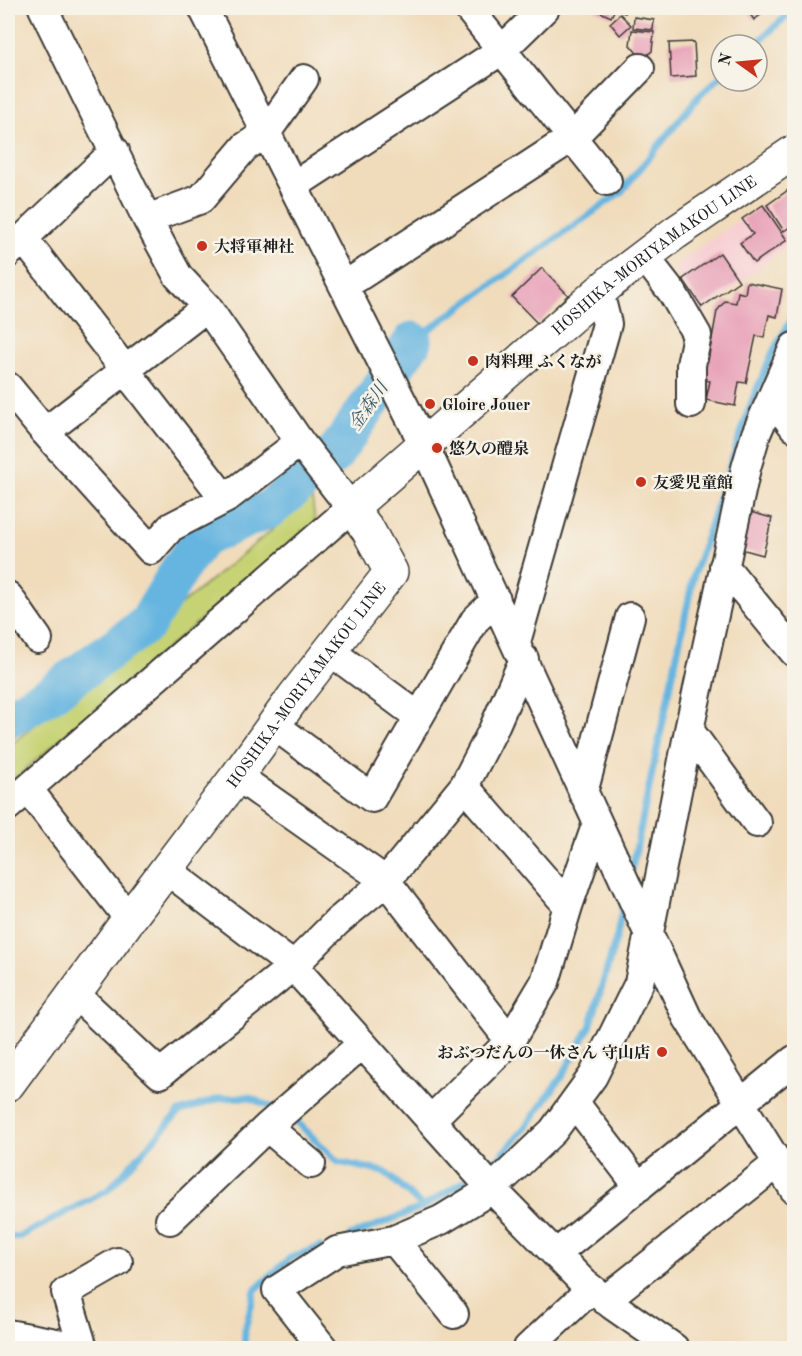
<svg xmlns="http://www.w3.org/2000/svg" width="802" height="1356" font-family="'Old Standard TT','Noto Serif JP',serif">
  <rect width="100%" height="100%" fill="#f7f3e8"/>
  <filter id="ink" filterUnits="userSpaceOnUse"><feTurbulence type="fractalNoise" baseFrequency=".0167" numOctaves="2"/><feDisplacementMap in="SourceGraphic" scale="12" xChannelSelector="R" yChannelSelector="G"/><feConvolveMatrix kernelMatrix="1 2 1 2 8 2 1 2 1" color-interpolation-filters="sRGB"/></filter>
  <filter id="wash" filterUnits="userSpaceOnUse"><feTurbulence type="fractalNoise" baseFrequency=".008" numOctaves="4" result="noise"/><feDisplacementMap in="SourceGraphic" scale="24" xChannelSelector="R" yChannelSelector="G"/><feGaussianBlur stdDeviation="1.35" result="paint"/><feColorMatrix in="noise" values="0 0 0 0 0 0 0 0 0 0 0 0 0 0 0 0 0 1.4 0 .05"/><feComposite in="paint" operator="in"/></filter>
  <g filter="url(#wash)">
    <rect width="100%" height="100%" fill="#f0dcbb"/>
    <path fill="#f7cfd3" d="M764 203 789 239 785 247 699 317 692 311 674 265Z"/>
    <path fill="#c6d374" stroke="#717848" stroke-width="1.5" d="M312 497 315 522 8 784V747Z"/>
    <g fill="none" stroke-linecap="round" stroke-linejoin="round">
      <path stroke="#66b5e0" stroke-width="7" d="M755 45 794 9
        M413 341 621 192 698 97 721 76
        M631 873 694 574 752 401 773 352 794 315
        M289 1114 338 1162 385 1172 423 1207
        M483 1169 501 1156 526 1127 562 1076 590 1027 617 935 624 901
        M350 1236 423 1207 472 1177
        M8 1239 21 1236 108 1190 179 1112 221 1098 248 1097 276 1109
        M244 1348 245 1330 255 1290 290 1258 320 1247"/>
      <path stroke="#66b5e0" stroke-width="39" d="M8 719 50 694 147 624 181 567 202 538 271 508 334 455 413 341"/>
    </g>
    <g id="blocks">
      <path fill="#e8a2b8" d="M592 8H628L625 13 615 9 611 17Z
        M754 8H759L763 13 754 20 748 11Z
        M620 14 631 25 620 35 610 23Z
        M634 17 654 20 653 30 633 28Z
        M632 30 654 32 652 51 642 59 630 45Z
        M694 42 696 76 671 78 669 43Z
        M794 186V224L784 231 767 205Z
        M763 205 787 240 754 263 740 243 753 234 742 219Z
        M720 253 739 281 702 307 683 279Z
        M542 268 568 295 538 324 512 297Z
        M747 282 782 289 777 317 769 315 764 337 756 336 746 383 739 382 735 406 706 400 710 381 700 379 704 360 708 361 717 311 725 301 736 303 738 292 745 294Z
        M750 512 772 518 763 555 741 549Z"/>
    </g>
  </g>
  <g filter="url(#ink)">
    <use href="#blocks" fill-opacity="0" stroke="#3c3934" stroke-width="1.5"/>
    <g fill="none" stroke-linecap="round" stroke-linejoin="round">
      <g stroke="#3c3934" stroke-width="32">
        <path id="minor" d="M203 8 423 443 687 1017 794 1189
          M468 8 607 181
          M293 186 502 50 545 8
          M147 219 201 199 245 147 266 133 304 79
          M23 238 225 499
          M8 253 115 151
          M644 256 672 292 697 335 691 365V404
          M344 286 573 137 640 68
          M8 387 45 432 151 550 171 527 225 499 300 442
          M772 398 794 427
          M45 432 207 307
          M724 566 794 652
          M8 596 38 639
          M516 642 607 324 599 292
          M330 651 419 717
          M274 725 372 798 475 620 496 600
          M689 730 757 823
          M237 776 386 881 510 1041
          M464 786 568 906
          M28 789 129 919
          M583 793 630 617
          M8 806 351 508 300 442 207 307 178 276 147 219 43 8
          M167 870 293 966 492 1189 584 1283 612 1305 674 1348
          M75 994 160 1074 293 966 337 922 386 881 464 786 493 730 524 659
          M574 1102 639 1187
          M431 1120 510 1041 545 982 568 906 597 823
          M267 1127 311 1164
          M170 1220 267 1127 362 1044
          M394 1240 454 1314
          M556 1254 794 1060
          M605 1300 778 1163
          M8 1334 83 1348
          M83 1348 66 1292 118 1262
          M323 1348 277 1290 337 1251 394 1240 441 1220 492 1189 553 1131 593 1076 639 983 689 730 746 468 756 434 794 347
          M528 1348 591 1289"/>
      </g>
      <g stroke="#3c3934" stroke-width="36">
        <g id="major">
          <path id="s1" d="M8 1084 129 919 237 776 293 698 391 572 368 530 351 508 613 280 675 233 794 152"/>
        </g>
      </g>
      <use href="#minor" stroke="#fff" stroke-width="28"/>
      <use href="#major" stroke="#fff" stroke-width="33"/>
    </g>
  </g>
  <g fill="#c8321e" stroke="#f7f3e8" stroke-width="2">
    <circle cx="202" cy="246" r="6"/>
    <circle cx="473" cy="361" r="6"/>
    <circle cx="430" cy="404" r="6"/>
    <circle cx="437" cy="448" r="6"/>
    <circle cx="641" cy="482" r="6"/>
    <circle cx="662" cy="1052" r="6"/>
  </g>
  <g text-anchor="middle" stroke-width="5" stroke-linejoin="round" paint-order="stroke">
    <g font-size="16" font-weight="bold" fill="#1c1c1c" stroke="#f7f3e8" text-anchor="start">
      <text x="214" y="252">大将軍神社</text>
      <text x="485" y="367">肉料理 ふくなが</text>
      <text x="442" y="410">Gloire Jouer</text>
      <text x="449" y="454">悠久の醴泉</text>
      <text x="653" y="488">友愛児童館</text>
      <text x="650" y="1058" text-anchor="end">おぶつだんの一休さん 守山店</text>
    </g>
    <g font-size="16" fill="#1c1c1c" stroke="#f7f3e8">
      <text dy="6" stroke="none"><textPath href="#s1" startOffset="1110">HOSHIKA-MORIYAMAKOU LINE</textPath></text>
      <text dy="6" stroke="none"><textPath href="#s1" startOffset="498">HOSHIKA-MORIYAMAKOU LINE</textPath></text>
    </g>
    <g font-size="18" font-style="italic" fill="#3a596a" stroke="#f7f3e8">
      <text transform="translate(368 406) rotate(-55)" y="6">金森川</text>
    </g>
  </g>
  <rect width="802" height="1356" fill="none" stroke="#f7f3e8" stroke-width="30"/>
  <g transform="translate(739 63) rotate(285)"><circle r="28" fill="#f7f3e8" stroke="#9f9d96" stroke-width="1.5"/>
  <path d="M0-4.5L10 22L0 15L-10 22Z" fill="#c8321e"/>
  <text y="-9" font-size="16" font-weight="bold" text-anchor="middle" fill="#1c1c1c">N</text>
  </g>
</svg>
